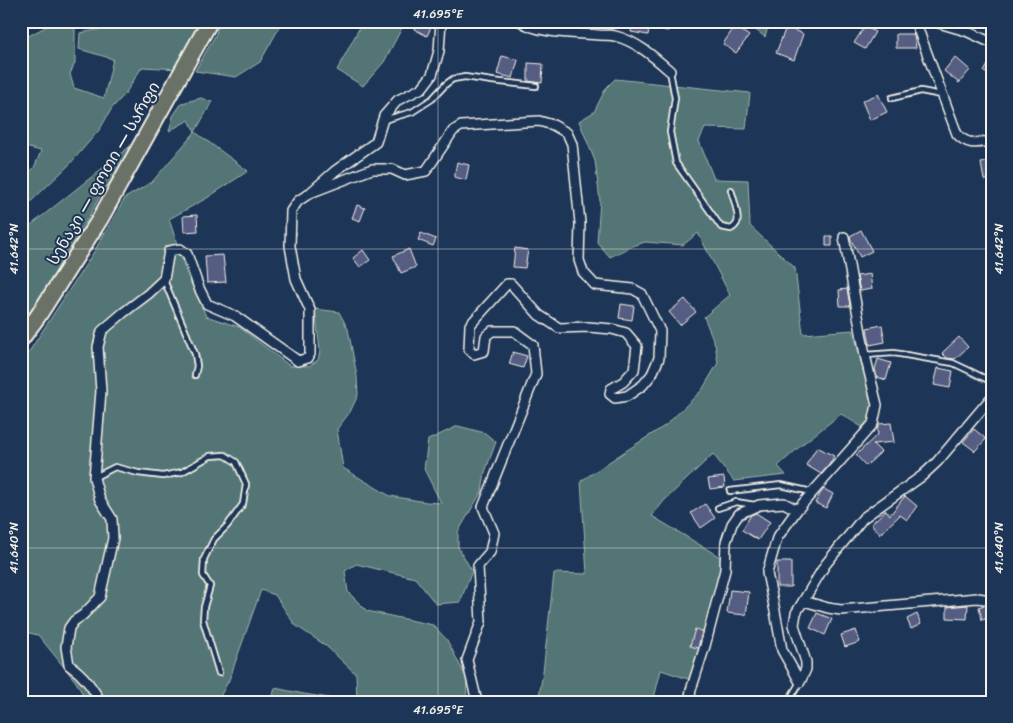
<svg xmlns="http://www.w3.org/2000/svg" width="1013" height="723" font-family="Sriracha,'Noto Sans Georgian',sans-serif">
  <rect width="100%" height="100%" fill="#1d3557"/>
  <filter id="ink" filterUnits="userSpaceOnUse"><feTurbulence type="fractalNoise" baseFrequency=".02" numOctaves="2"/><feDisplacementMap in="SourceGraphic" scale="10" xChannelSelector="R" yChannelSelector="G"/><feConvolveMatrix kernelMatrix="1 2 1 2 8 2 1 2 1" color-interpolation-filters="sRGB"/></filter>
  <g filter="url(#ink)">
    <path fill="#537575" stroke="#a4b3ae" d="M48 21H75V63L70 74 74 88 104 98 113 59 79 49 80 33 112 27 111 21H204L180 69 142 67 125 94 112 108 100 129 69 165 21 211V179L34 168 41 151 21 146V117H23L21 114V40L49 25Z
      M219 21H283L260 62 236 77 195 71 216 34Z
      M363 21H400L404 24 384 62 363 86 337 70Z
      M744 21H770L765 37Z
      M615 79 750 93 746 129 705 128 699 141 714 179 748 180 750 226 795 268 803 334 853 330 873 409 870 418 862 427 841 414 805 442 778 466 786 475 734 481 713 454 664 501 652 516 720 557 723 570 691 680 661 670 653 702H538L543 672 554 573 587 574 581 481 618 456 666 425 702 390 718 363 715 344 704 317 730 295 698 233 683 245 645 242 633 246 610 257 597 242 600 201 595 161 579 121 594 112 606 88Z
      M201 98 212 102 195 132 248 171 207 198 169 219 186 272 206 316 239 327 290 366H309L318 360 320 351 315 309 339 312 348 329 357 376 358 395 350 412 337 429 343 468 390 496 426 502 441 503 424 469 428 440 458 426 485 433 496 442 485 472 482 491 458 532V547L472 571 460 602 436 604 415 578 356 564 345 571 348 592 367 611 433 625 447 640 467 679 466 702H357L356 674 325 645 295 625 275 595 261 590 229 680 217 702H87L76 682 38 635 21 631V364L92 255 125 198 152 182 195 132 189 120 169 131 173 116 182 103Z
      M138 140 136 149 103 191 45 296 21 327V233Z
      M275 688 304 694 329 698 331 702H271Z"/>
    <path fill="#575d82" stroke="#f4f1e8" d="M418 21H420L431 27 427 36 414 29Z
      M600 21H615L613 29 599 27Z
      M633 21 650 23 648 35 631 32Z
      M659 21H671L668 31 657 29Z
      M735 26 749 36 736 53 723 44Z
      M865 26 875 32 865 49 854 43Z
      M786 27 803 34 794 60 776 53Z
      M896 34H913L915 40 916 48H896Z
      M502 56 518 60 513 78 497 74Z
      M955 57 970 70 959 83 944 71Z
      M992 57V76L984 72Z
      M528 63 543 64 542 83 528 81Z
      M878 94 887 112 870 120 862 101Z
      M992 161V179L984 180 981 163Z
      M457 162 469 165 466 180 454 177Z
      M357 205 365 208 360 221 352 218Z
      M197 215 198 231 184 232 183 216Z
      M861 230 872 251 860 257 851 240 850 236Z
      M421 233 436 239 433 246 418 240Z
      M826 236H832V246H826Z
      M515 248 528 250 525 268 513 267Z
      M409 249 416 267 401 273 393 256Z
      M363 250 370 260 360 267 353 258Z
      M223 255 226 282 207 283 205 256Z
      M870 274 872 289 860 291 857 276Z
      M847 289 850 306H840L839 290Z
      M685 299 696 312 680 325 669 312Z
      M621 304 634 306 632 320 619 318Z
      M882 325 885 342 870 345 867 328Z
      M959 337 968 347 955 359 947 358 942 353Z
      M513 352 527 356 523 368 509 364Z
      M878 359 891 363 886 380 877 377 875 369Z
      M938 368 953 371 950 388 934 385Z
      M891 423 894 442 873 444 881 452 866 466 856 455 878 434 877 429 879 424Z
      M974 429 986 439 975 451 963 442Z
      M817 447 834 456 829 465 821 474 806 465Z
      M724 477 725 487 710 489 708 479Z
      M824 489 833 494 826 508 815 503 820 494Z
      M905 496 917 506 907 520 900 515 880 534 871 524 886 510 890 515Z
      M705 504 715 518 701 528 691 513Z
      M756 513 770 522 758 540 742 530 751 515Z
      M777 562H791V587H777Z
      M730 590 749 592 746 615 727 613Z
      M968 605 967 619 947 618V607Z
      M984 605 992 606V617L982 620 979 607Z
      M817 613 832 619 825 635 810 628Z
      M917 614 921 624 911 629 907 619Z
      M695 629 702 631 698 648 690 646Z
      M856 630 860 642 845 647 841 635Z"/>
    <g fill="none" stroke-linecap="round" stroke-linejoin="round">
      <g stroke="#f4f1e8" stroke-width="8">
        <path id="service" d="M670 71 675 98 670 132 676 163 721 227 731 229C733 228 736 225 737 223 740 216 733 197 731 190
          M892 98 921 91 941 95
          M384 120 412 112 432 99 446 84 453 79 465 77 492 81 536 86
          M164 280 195 354 197 366 195 375
          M865 355 894 353 953 363 972 372 992 382
          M95 477 115 467 138 473 163 476 182 472 210 456 225 455 236 462 246 484 243 504 227 526 214 539 204 559 203 575 210 586 204 607 203 620 219 673
          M730 491 781 485 812 492
          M718 508 736 502 755 505
          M788 702 800 682"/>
      </g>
      <g stroke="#f4f1e8" stroke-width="12">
        <path id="minor" d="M520 21C537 34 577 33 599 35 604 35 610 35 615 36 636 41 654 57 670 71
          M915 21 957 134C968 146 977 143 992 141
          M932 21 966 31 992 43
          M310 193 372 169H392L405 175 426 171 453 131 461 126 539 121 553 125 567 133 572 144 580 223 579 260 583 272 595 285 633 289 642 294 660 331 659 358 652 374 643 385 627 396 615 398 610 394 611 389 623 382 634 370 637 346 626 333 612 329 588 327 559 328 539 315 511 284H507L470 325 469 349 474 354 484 351 486 336 492 331H514L533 345 536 374 483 507 494 533 490 552 478 566 481 622 467 660 477 702
          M804 601 828 608 841 610 977 598 992 600
          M800 682 782 650 775 611 767 573 777 538 797 510 873 424 877 405 865 355 844 237
          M800 682 806 669V662L794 625 796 613 825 565 863 518 922 476 937 462 992 397
          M101 702C91 686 84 675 69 665L66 647 69 628 74 621 83 615 100 597 113 538 112 519 100 500 94 478 101 391 98 347 102 331 123 313 148 294 164 279 169 251 180 249 187 254 199 288 207 304 235 316 298 361 308 358 310 354V310L296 279 290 246 291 211 298 201 310 193 335 171 376 142 384 116 398 100 422 88 432 75 439 51 441 21
          M689 702 691 690 705 646 725 570 726 542 732 524 739 514 759 505 784 503 797 510"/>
      </g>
      <g stroke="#f4f1e8" stroke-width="19">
        <path id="trunk" d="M21 339 38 316 100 219 210 21"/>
      </g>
      <use href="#service" stroke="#1d3557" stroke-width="4.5"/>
      <use href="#minor" stroke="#1d3557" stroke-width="9"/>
      <use href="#trunk" stroke="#6a7166" stroke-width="15"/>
    </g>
  </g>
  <path fill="none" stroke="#f4f1e8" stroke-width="1" stroke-opacity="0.45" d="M438 21V702M21 249H992M21 548H992"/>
  <g text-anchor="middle" stroke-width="4" stroke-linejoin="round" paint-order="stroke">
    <g font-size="16" fill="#f4f1e8" stroke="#1d3557">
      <text transform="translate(103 173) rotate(-60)" y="6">სენაკი — ფოთი — სარფი</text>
    </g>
  </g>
  <rect width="1013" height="723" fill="none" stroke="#1d3557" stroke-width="55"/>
  <rect x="28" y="28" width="958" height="668" fill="none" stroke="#f4f1e8" stroke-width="2"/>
  <g font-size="12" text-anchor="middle" fill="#f4f1e8">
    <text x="438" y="18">41.695°E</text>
    <text transform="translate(14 249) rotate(-90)" y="4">41.642°N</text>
    <text transform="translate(999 249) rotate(-90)" y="4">41.642°N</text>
    <text transform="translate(14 548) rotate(-90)" y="4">41.640°N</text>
    <text transform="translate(999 548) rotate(-90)" y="4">41.640°N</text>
    <text x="438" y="714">41.695°E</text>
  </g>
</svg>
